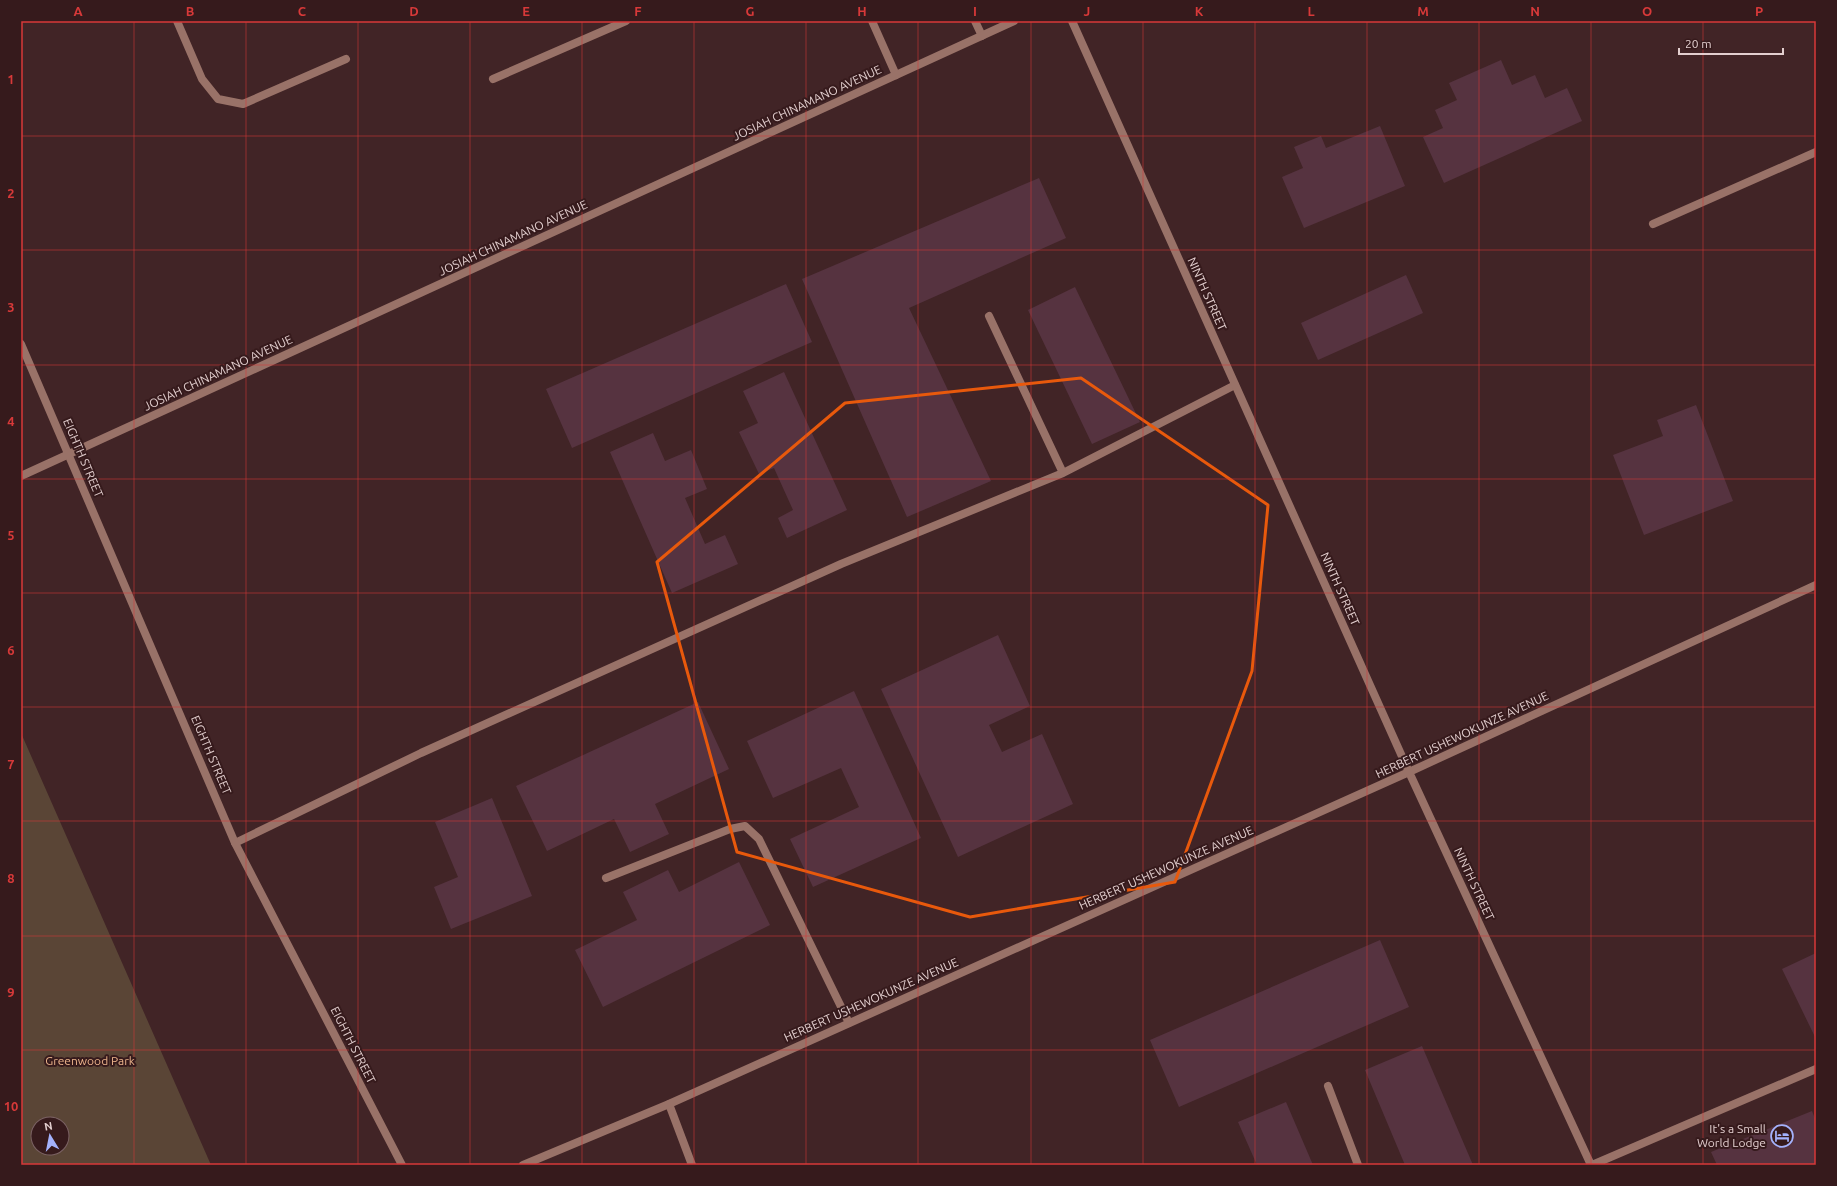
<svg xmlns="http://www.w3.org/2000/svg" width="1837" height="1186" font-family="Ubuntu,sans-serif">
  <rect width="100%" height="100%" fill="#412426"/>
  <path fill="#5a4536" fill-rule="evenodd" d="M21 733 211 1165H21ZM38 1124H62V1148H38Z"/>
  <path fill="#563340" d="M1501 60 1512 85 1535 75 1545 98 1567 88 1582 121 1444 183 1423 137 1443 128 1435 110 1457 100 1449 83Z
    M1380 126 1405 186 1304 228 1282 177 1303 168 1294 147 1321 136 1326 148Z
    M1039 178 1066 238 909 308 991 481 907 517 802 279Z
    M1406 275 1423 313 1318 360 1301 323Z
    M786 284 812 342 572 448 546 389Z
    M1075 287 1140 422 1092 444 1028 310Z
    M784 372 847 510 787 538 778 518 793 510 774 468 759 474 739 432 758 423 743 391Z
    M1696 405 1733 501 1644 535 1613 455 1663 436 1657 420Z
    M653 433 665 461 691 450 707 489 685 498 705 544 725 535 738 564 672 593 610 452Z
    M998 635 1030 706 989 725 1002 752 1042 734 1073 804 958 857 881 689Z
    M854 691 921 838 813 887 790 839 859 807 841 768 773 798 747 741Z
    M698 702 729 769 655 804 669 834 630 852 614 819 547 851 516 786Z
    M492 798 532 896 451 929 434 887 458 877 435 822Z
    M739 862 770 925 603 1007 575 950 637 920 623 892 668 870 679 892Z
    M1380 940 1409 1007 1179 1107 1150 1040Z
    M1816 953V1039L1782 969Z
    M1422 1046 1473 1165H1405L1365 1070Z
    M1286 1102 1313 1165H1257L1238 1122Z
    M1812 1111 1816 1121V1165H1717L1711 1152Z"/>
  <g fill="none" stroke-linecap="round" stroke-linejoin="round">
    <path stroke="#997268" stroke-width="8" d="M177 21 202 79 218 99 243 104 346 59
      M872 21 896 75
      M975 21 982 36
      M493 79 626 21
      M989 316 1063 473
      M235 843 421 753 841 564 1063 473 1235 385
      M606 878 730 829 745 826 759 839 849 1023
      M1328 1086 1358 1165
      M669 1104 692 1165"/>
    <path stroke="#997268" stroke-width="8" d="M1072 21 1409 772 1591 1165
      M1653 224 1816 152
      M21 344 235 843 402 1165
      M21 476 1014 21
      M523 1165 669 1104 1409 772 1816 585
      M1592 1165 1816 1069"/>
  </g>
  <path fill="none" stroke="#e8590c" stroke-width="3" stroke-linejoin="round" d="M1081 378 1268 505 1252 671 1175 882 970 917 737 852 657 562 845 403Z"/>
  <path fill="none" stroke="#d73939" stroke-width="1" stroke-opacity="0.55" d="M134 21V1165M246 21V1165M358 21V1165M470 21V1165M582 21V1165M694 21V1165M806 21V1165M918 21V1165M1031 21V1165M1143 21V1165M1255 21V1165M1367 21V1165M1479 21V1165M1591 21V1165M1703 21V1165M21 136H1816M21 250H1816M21 365H1816M21 479H1816M21 593H1816M21 707H1816M21 821H1816M21 936H1816M21 1050H1816"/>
  <defs>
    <g id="hotel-ring" transform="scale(1.15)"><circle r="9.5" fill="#361a1c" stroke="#a4b2fc" stroke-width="1.5"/><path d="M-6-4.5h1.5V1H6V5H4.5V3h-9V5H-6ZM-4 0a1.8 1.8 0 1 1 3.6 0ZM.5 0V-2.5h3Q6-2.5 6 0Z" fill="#a4b2fc"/></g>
  </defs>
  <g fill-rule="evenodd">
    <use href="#hotel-ring" x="1782" y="1136"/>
  </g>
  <g text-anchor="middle" stroke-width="4" stroke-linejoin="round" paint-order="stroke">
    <g font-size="12" fill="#e3cfcf" stroke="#361a1c">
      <text transform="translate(807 103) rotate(-25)" y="4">JOSIAH CHINAMANO AVENUE</text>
      <text transform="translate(513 238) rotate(-25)" y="4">JOSIAH CHINAMANO AVENUE</text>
      <text transform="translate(1207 294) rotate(66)" y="4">NINTH STREET</text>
      <text transform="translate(218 373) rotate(-25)" y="4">JOSIAH CHINAMANO AVENUE</text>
      <text transform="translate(83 458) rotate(67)" y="4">EIGHTH STREET</text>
      <text transform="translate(1340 589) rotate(66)" y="4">NINTH STREET</text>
      <text transform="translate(1462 735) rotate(-25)" y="4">HERBERT USHEWOKUNZE AVENUE</text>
      <text transform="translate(211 755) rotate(67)" y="4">EIGHTH STREET</text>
      <text transform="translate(1166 868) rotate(-24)" y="4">HERBERT USHEWOKUNZE AVENUE</text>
      <text transform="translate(1474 884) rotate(65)" y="4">NINTH STREET</text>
      <text transform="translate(871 1000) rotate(-24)" y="4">HERBERT USHEWOKUNZE AVENUE</text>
      <text transform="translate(353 1045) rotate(63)" y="4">EIGHTH STREET</text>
    </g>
    <g font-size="12" fill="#ecb48c" stroke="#361a1c">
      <text x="90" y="1065">Greenwood Park</text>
    </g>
    <g font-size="12" fill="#e3cfcf" stroke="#361a1c" text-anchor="end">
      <text x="1766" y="1133">It's a Small<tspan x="1766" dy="14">World Lodge</tspan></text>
    </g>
  </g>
  <rect width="1837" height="1186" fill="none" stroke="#361a1c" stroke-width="44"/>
  <g transform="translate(50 1136) rotate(350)"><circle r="19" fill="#361a1c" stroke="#7b6264"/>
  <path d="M0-3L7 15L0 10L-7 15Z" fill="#a4b2fc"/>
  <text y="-6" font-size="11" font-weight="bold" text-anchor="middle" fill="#e3cfcf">N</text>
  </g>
  <path d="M1679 48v6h104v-6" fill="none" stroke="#e3cfcf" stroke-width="2"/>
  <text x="1685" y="48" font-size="12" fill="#e3cfcf" stroke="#361a1c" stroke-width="3" paint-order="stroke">20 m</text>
  <rect x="22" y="22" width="1793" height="1142" fill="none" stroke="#d73939" stroke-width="1.5"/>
  <g font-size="13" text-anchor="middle" font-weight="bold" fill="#d73939">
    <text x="78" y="16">A</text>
    <text x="190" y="16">B</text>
    <text x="302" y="16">C</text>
    <text x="414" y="16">D</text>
    <text x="526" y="16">E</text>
    <text x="638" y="16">F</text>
    <text x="750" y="16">G</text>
    <text x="862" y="16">H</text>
    <text x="975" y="16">I</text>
    <text x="1087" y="16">J</text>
    <text x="1199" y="16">K</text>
    <text x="1311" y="16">L</text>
    <text x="1423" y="16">M</text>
    <text x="1535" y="16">N</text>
    <text x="1647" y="16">O</text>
    <text x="1759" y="16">P</text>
    <text x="11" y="84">1</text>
    <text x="11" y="198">2</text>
    <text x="11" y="312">3</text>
    <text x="11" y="426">4</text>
    <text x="11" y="540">5</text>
    <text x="11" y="655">6</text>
    <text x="11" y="769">7</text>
    <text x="11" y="883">8</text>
    <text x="11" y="997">9</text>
    <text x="11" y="1111">10</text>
  </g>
</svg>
